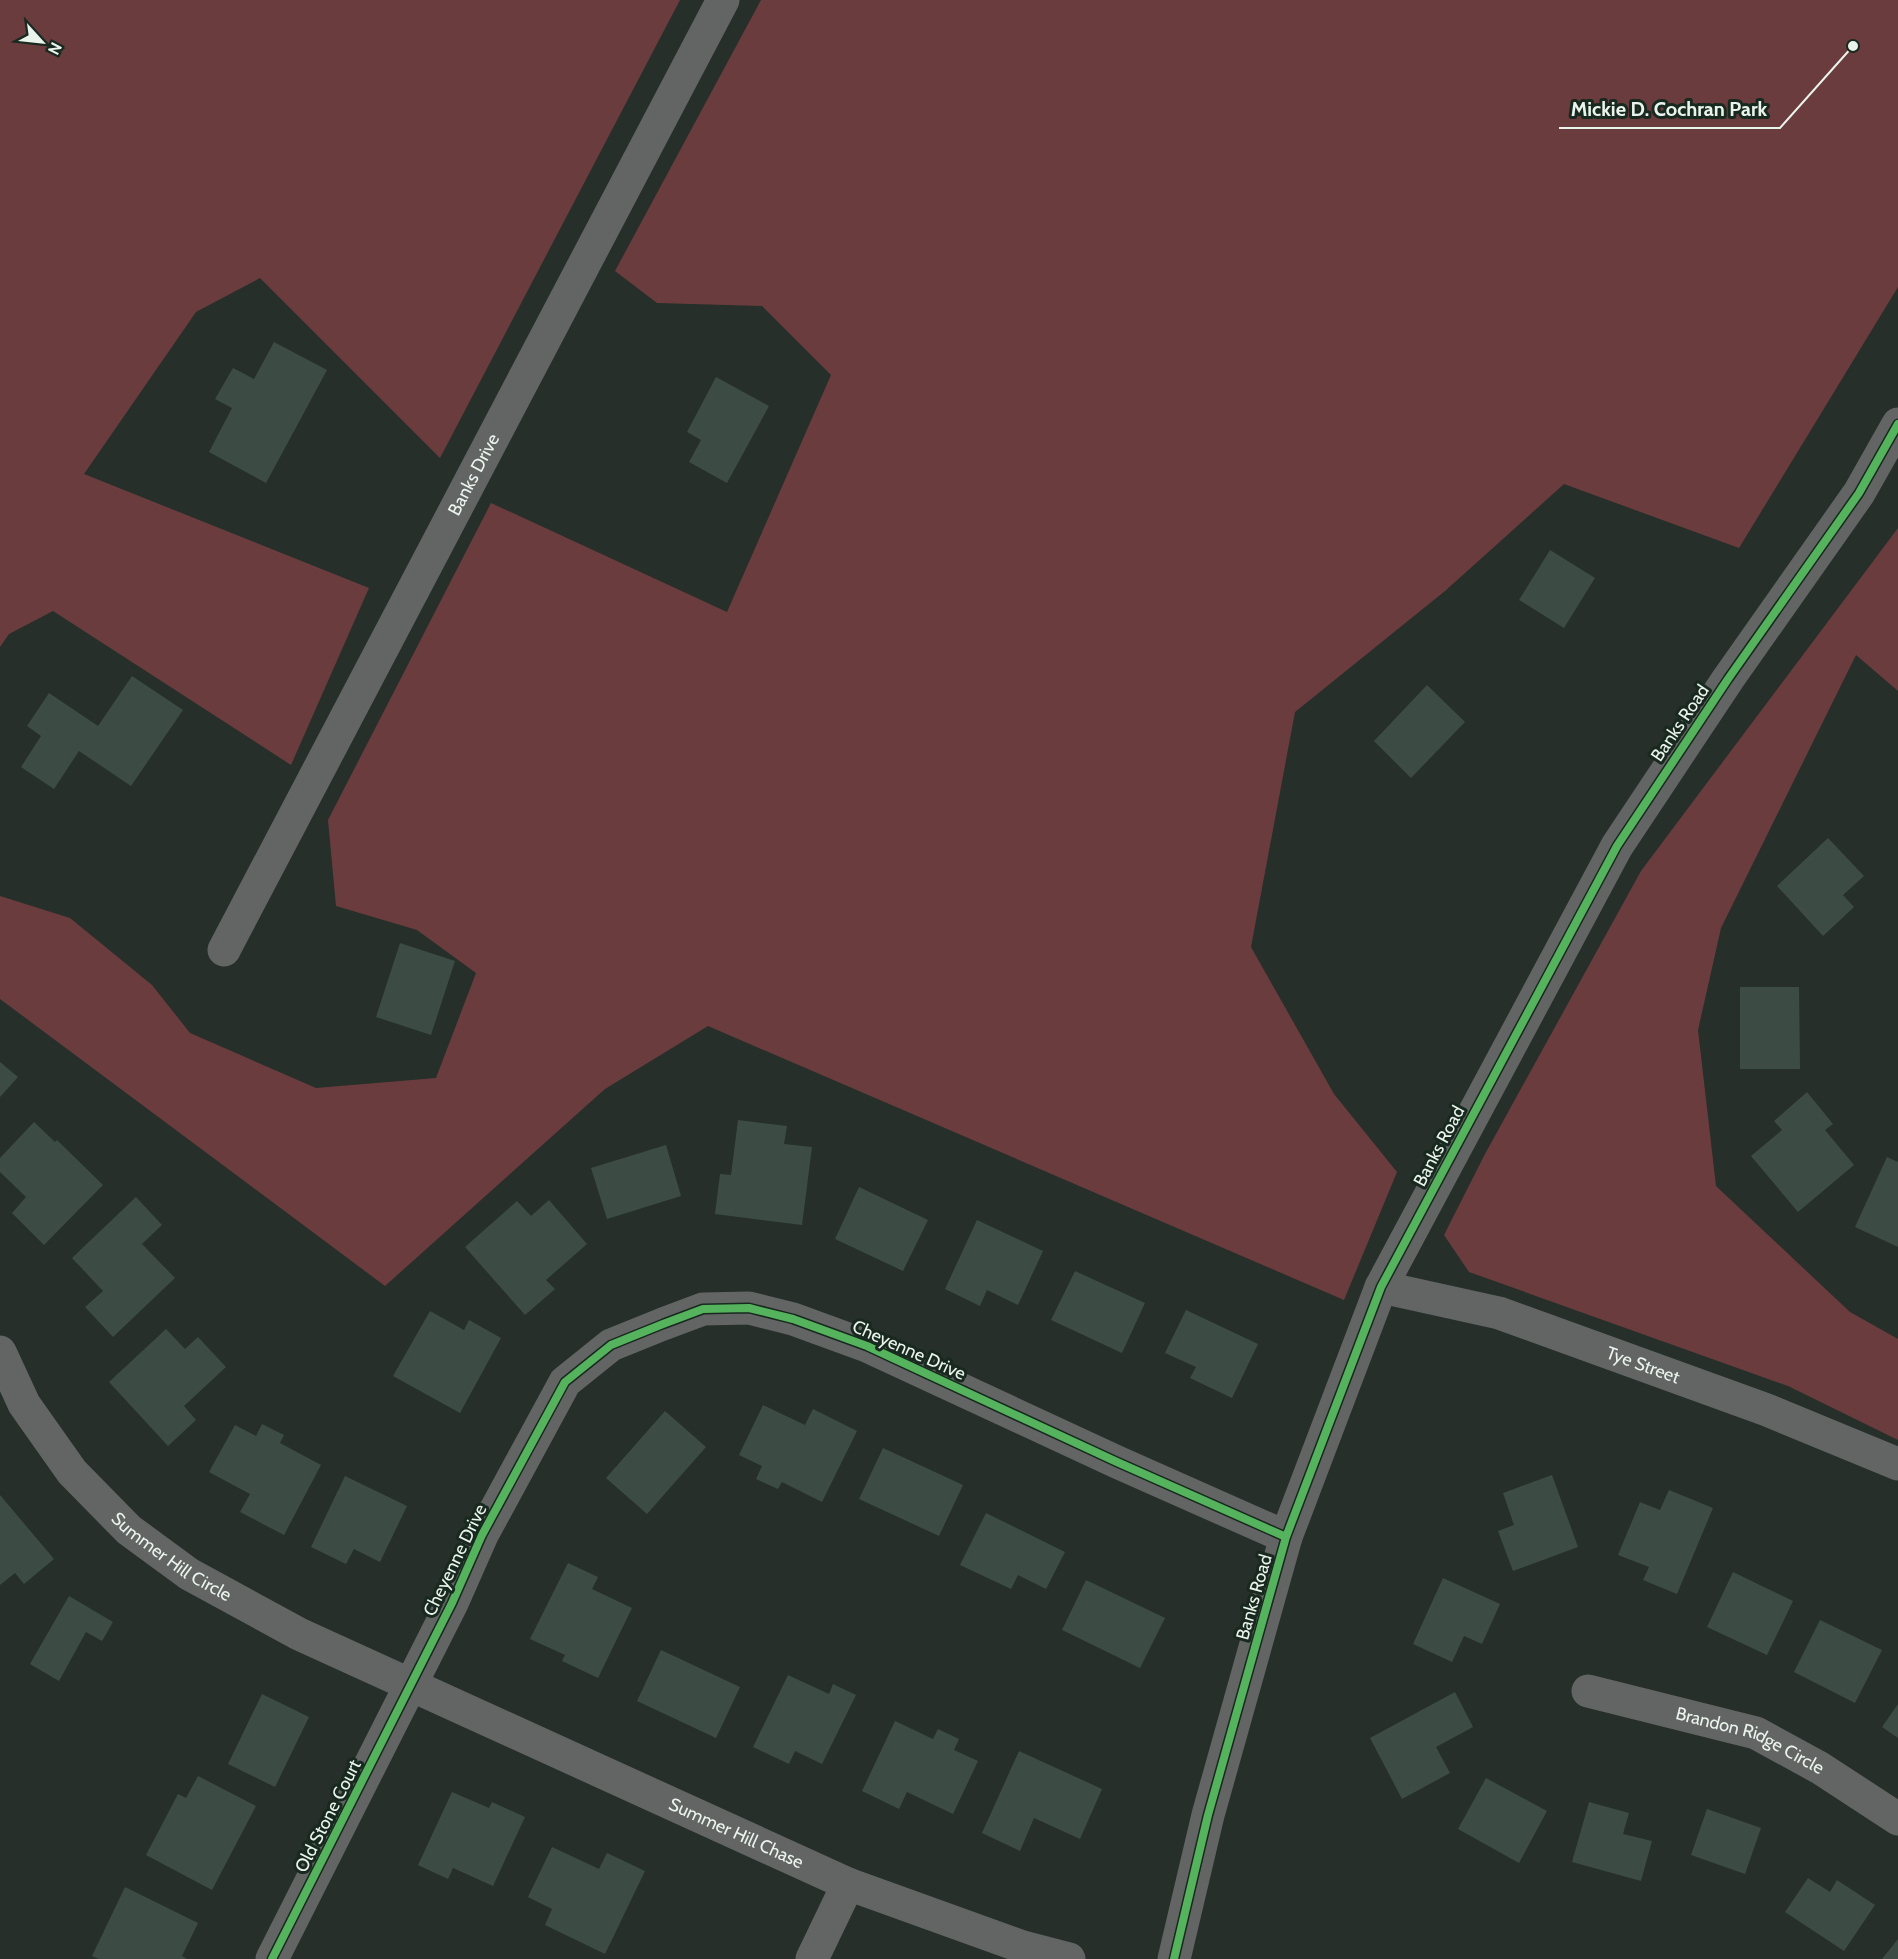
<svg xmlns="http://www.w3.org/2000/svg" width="1898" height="1959" font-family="Cabin,sans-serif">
  <rect width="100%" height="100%" fill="#262f2a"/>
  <path fill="#6b3c3d" d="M0 0H680L440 458 260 278 196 312 84 474 369 588 291 765 53 611 9 634 0 647Z
    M761 0H1898V287L1739 548 1564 484 1445 591 1295 712 1251 947 1334 1094 1397 1172 1344 1300 708 1026 605 1089 385 1286 0 999V896L70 918 152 985 190 1033 316 1088 436 1078 476 973 417 930 336 906 328 820 491 503 727 612 831 375 762 306 657 303 615 271Z
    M1898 528V691L1856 655 1721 928 1698 1030 1716 1186 1850 1312 1898 1339V1440L1788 1386 1469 1272 1444 1235 1485 1154 1641 871Z"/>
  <path fill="#3c4c44" d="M274 342 327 370 266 483 209 452 232 408 215 399 233 368 254 379Z
    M716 377 769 406 727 483 689 462 701 440 687 432Z
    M1550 550 1595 578 1564 628 1519 600Z
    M132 676 183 710 131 786 79 751 54 789 21 767 41 736 27 726 49 693 98 726Z
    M1427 685 1465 722 1411 778 1374 741Z
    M1828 838 1864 876 1843 895 1854 907 1823 936 1777 886Z
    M400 943 455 961 431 1035 376 1017Z
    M1740 987H1799L1800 1069H1740Z
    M0 1062 18 1077 0 1097Z
    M1807 1092 1833 1124 1825 1130 1854 1165 1798 1212 1751 1156 1782 1130 1774 1121Z
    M738 1120 787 1126 784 1144 812 1147 802 1225 715 1214 720 1174 731 1175Z
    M34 1122 55 1142 57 1140 103 1185 44 1245 12 1213 26 1197 0 1172V1158Z
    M666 1145 681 1196 607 1219 591 1168Z
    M1887 1157 1898 1162V1247L1855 1227Z
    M859 1187 928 1220 903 1271 835 1239Z
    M136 1197 162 1225 142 1244 175 1278 113 1337 85 1307 103 1291 72 1258Z
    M549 1200 587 1244 546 1280 555 1289 525 1315 465 1247 517 1201 531 1216Z
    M977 1220 1043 1251 1018 1305 987 1290 980 1306 945 1289Z
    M1075 1271 1145 1303 1122 1353 1051 1320Z
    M1186 1310 1258 1344 1232 1398 1190 1378 1196 1367 1165 1353Z
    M430 1311 464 1330 469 1320 501 1338 460 1413 393 1376Z
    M166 1329 185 1349 198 1337 226 1367 184 1406 196 1420 168 1446 109 1382Z
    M763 1405 805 1425 813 1409 857 1431 822 1502 782 1482 778 1489 756 1479 762 1466 739 1455Z
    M665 1411 706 1447 647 1514 606 1478Z
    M262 1424 284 1435 280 1443 321 1465 284 1535 240 1512 250 1494 209 1472 235 1425 256 1436Z
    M883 1448 963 1485 939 1536 859 1499Z
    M1552 1475 1578 1547 1513 1571 1498 1531 1514 1525 1503 1493Z
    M345 1476 407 1506 380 1562 354 1549 346 1564 311 1547Z
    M1669 1490 1713 1508 1677 1594 1643 1580 1649 1567 1618 1555 1640 1502 1660 1510Z
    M0 1495 54 1559 24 1584 15 1573 0 1585Z
    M986 1513 1065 1552 1046 1589 1018 1575 1011 1589 960 1565Z
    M568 1563 598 1577 592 1589 632 1608 598 1678 562 1661 565 1655 530 1639Z
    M1733 1572 1793 1601 1767 1655 1707 1627Z
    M1443 1578 1500 1604 1482 1644 1464 1636 1452 1662 1413 1644Z
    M1086 1580 1165 1618 1140 1668 1062 1630Z
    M69 1596 113 1622 102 1641 86 1632 59 1681 30 1664Z
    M1820 1620 1882 1650 1855 1703 1794 1672Z
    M661 1650 740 1687 716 1738 637 1701Z
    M788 1675 829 1694 833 1684 856 1695 822 1764 795 1751 789 1764 753 1747Z
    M1455 1692 1473 1727 1436 1747 1450 1773 1402 1799 1370 1738Z
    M262 1694 309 1717 275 1787 228 1764Z
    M1898 1704V1738L1882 1727Z
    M895 1721 933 1739 938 1729 959 1739 954 1750 978 1761 953 1814 907 1792 899 1809 862 1791Z
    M1019 1751 1102 1789 1080 1839 1034 1818 1020 1851 982 1833Z
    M198 1776 256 1806 212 1890 146 1855 178 1794 186 1798Z
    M1486 1778 1547 1811 1519 1863 1458 1829Z
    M452 1792 489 1808 492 1802 525 1817 493 1886 453 1868 448 1879 418 1865Z
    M1589 1802 1629 1813 1623 1834 1652 1841 1641 1881 1572 1862Z
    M1707 1809 1761 1828 1745 1874 1691 1855Z
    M552 1847 599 1869 607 1853 645 1871 605 1954 545 1925 552 1909 528 1897Z
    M1808 1878 1830 1892 1837 1880 1875 1905 1844 1951 1785 1912Z
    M125 1887 198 1923 182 1956 187 1959H99L92 1956Z
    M1898 1939V1959H1882Z"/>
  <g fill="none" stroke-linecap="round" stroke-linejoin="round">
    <g stroke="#626564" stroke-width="33">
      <path id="s1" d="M224 950 723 0"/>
      <path id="s2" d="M1381 1287 1499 1313 1767 1410 1898 1464"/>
      <path id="s3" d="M0 1352 24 1404 72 1472 129 1530 189 1574 299 1634 848 1884 1023 1947 1069 1959"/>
      <path id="s4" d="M1588 1691 1756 1733 1820 1768 1898 1819"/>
      <path d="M272 1959 452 1603 482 1535 565 1382 611 1345 663 1324 703 1309 749 1308 793 1319 867 1346 1117 1462 1286 1537"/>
      <path d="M812 1959 848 1884"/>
      <path d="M1174 1959 1208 1815 1286 1537 1381 1287 1617 846 1728 679 1859 493 1898 424"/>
    </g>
    <g stroke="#18291f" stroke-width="11">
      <path id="cycleway" d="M272 1959 452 1603 482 1535 565 1382 611 1345 663 1324 703 1309 749 1308 793 1319 867 1346 1117 1462 1286 1537
        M1174 1959 1208 1815 1286 1537 1381 1287 1617 846 1728 679 1859 493 1898 424"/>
    </g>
    <use href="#cycleway" stroke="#56b35d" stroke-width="8"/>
  </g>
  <g text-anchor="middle" stroke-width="6" stroke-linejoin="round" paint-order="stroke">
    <g font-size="18" fill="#eaf4ed" stroke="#18291f">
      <text dy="6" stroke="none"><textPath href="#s1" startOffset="537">Banks Drive</textPath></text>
      <text transform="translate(1680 723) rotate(-56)" y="6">Banks Road</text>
      <text transform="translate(1439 1146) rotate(-62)" y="6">Banks Road</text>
      <text transform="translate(909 1350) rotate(24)" y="6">Cheyenne Drive</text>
      <text dy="6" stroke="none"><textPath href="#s2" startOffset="274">Tye Street</textPath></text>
      <text dy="6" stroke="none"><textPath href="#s3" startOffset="272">Summer Hill Circle</textPath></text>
      <text transform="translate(455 1560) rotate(-64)" y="6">Cheyenne Drive</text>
      <text transform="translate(1254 1597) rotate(-74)" y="6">Banks Road</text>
      <text dy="6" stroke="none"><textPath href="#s4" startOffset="170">Brandon Ridge Circle</textPath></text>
      <text transform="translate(328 1816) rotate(-63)" y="6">Old Stone Court</text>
      <text dy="6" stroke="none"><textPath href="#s3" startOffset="902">Summer Hill Chase</textPath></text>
    </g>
  </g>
  <path fill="none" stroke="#eaf4ed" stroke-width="2" d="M1853 46L1780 128H1559"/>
  <circle fill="#eaf4ed" stroke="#18291f" stroke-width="2" cx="1853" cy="46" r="6"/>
  <g font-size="20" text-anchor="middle" font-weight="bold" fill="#eaf4ed" stroke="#18291f" stroke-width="6" stroke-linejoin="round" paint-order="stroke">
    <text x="1669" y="116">Mickie D. Cochran Park</text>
  </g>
  <g transform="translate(42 42) rotate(117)" stroke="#18291f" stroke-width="4.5" paint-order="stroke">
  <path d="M0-4.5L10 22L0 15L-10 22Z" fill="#eaf4ed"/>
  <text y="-9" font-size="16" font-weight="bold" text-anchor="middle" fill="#eaf4ed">N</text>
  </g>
</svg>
